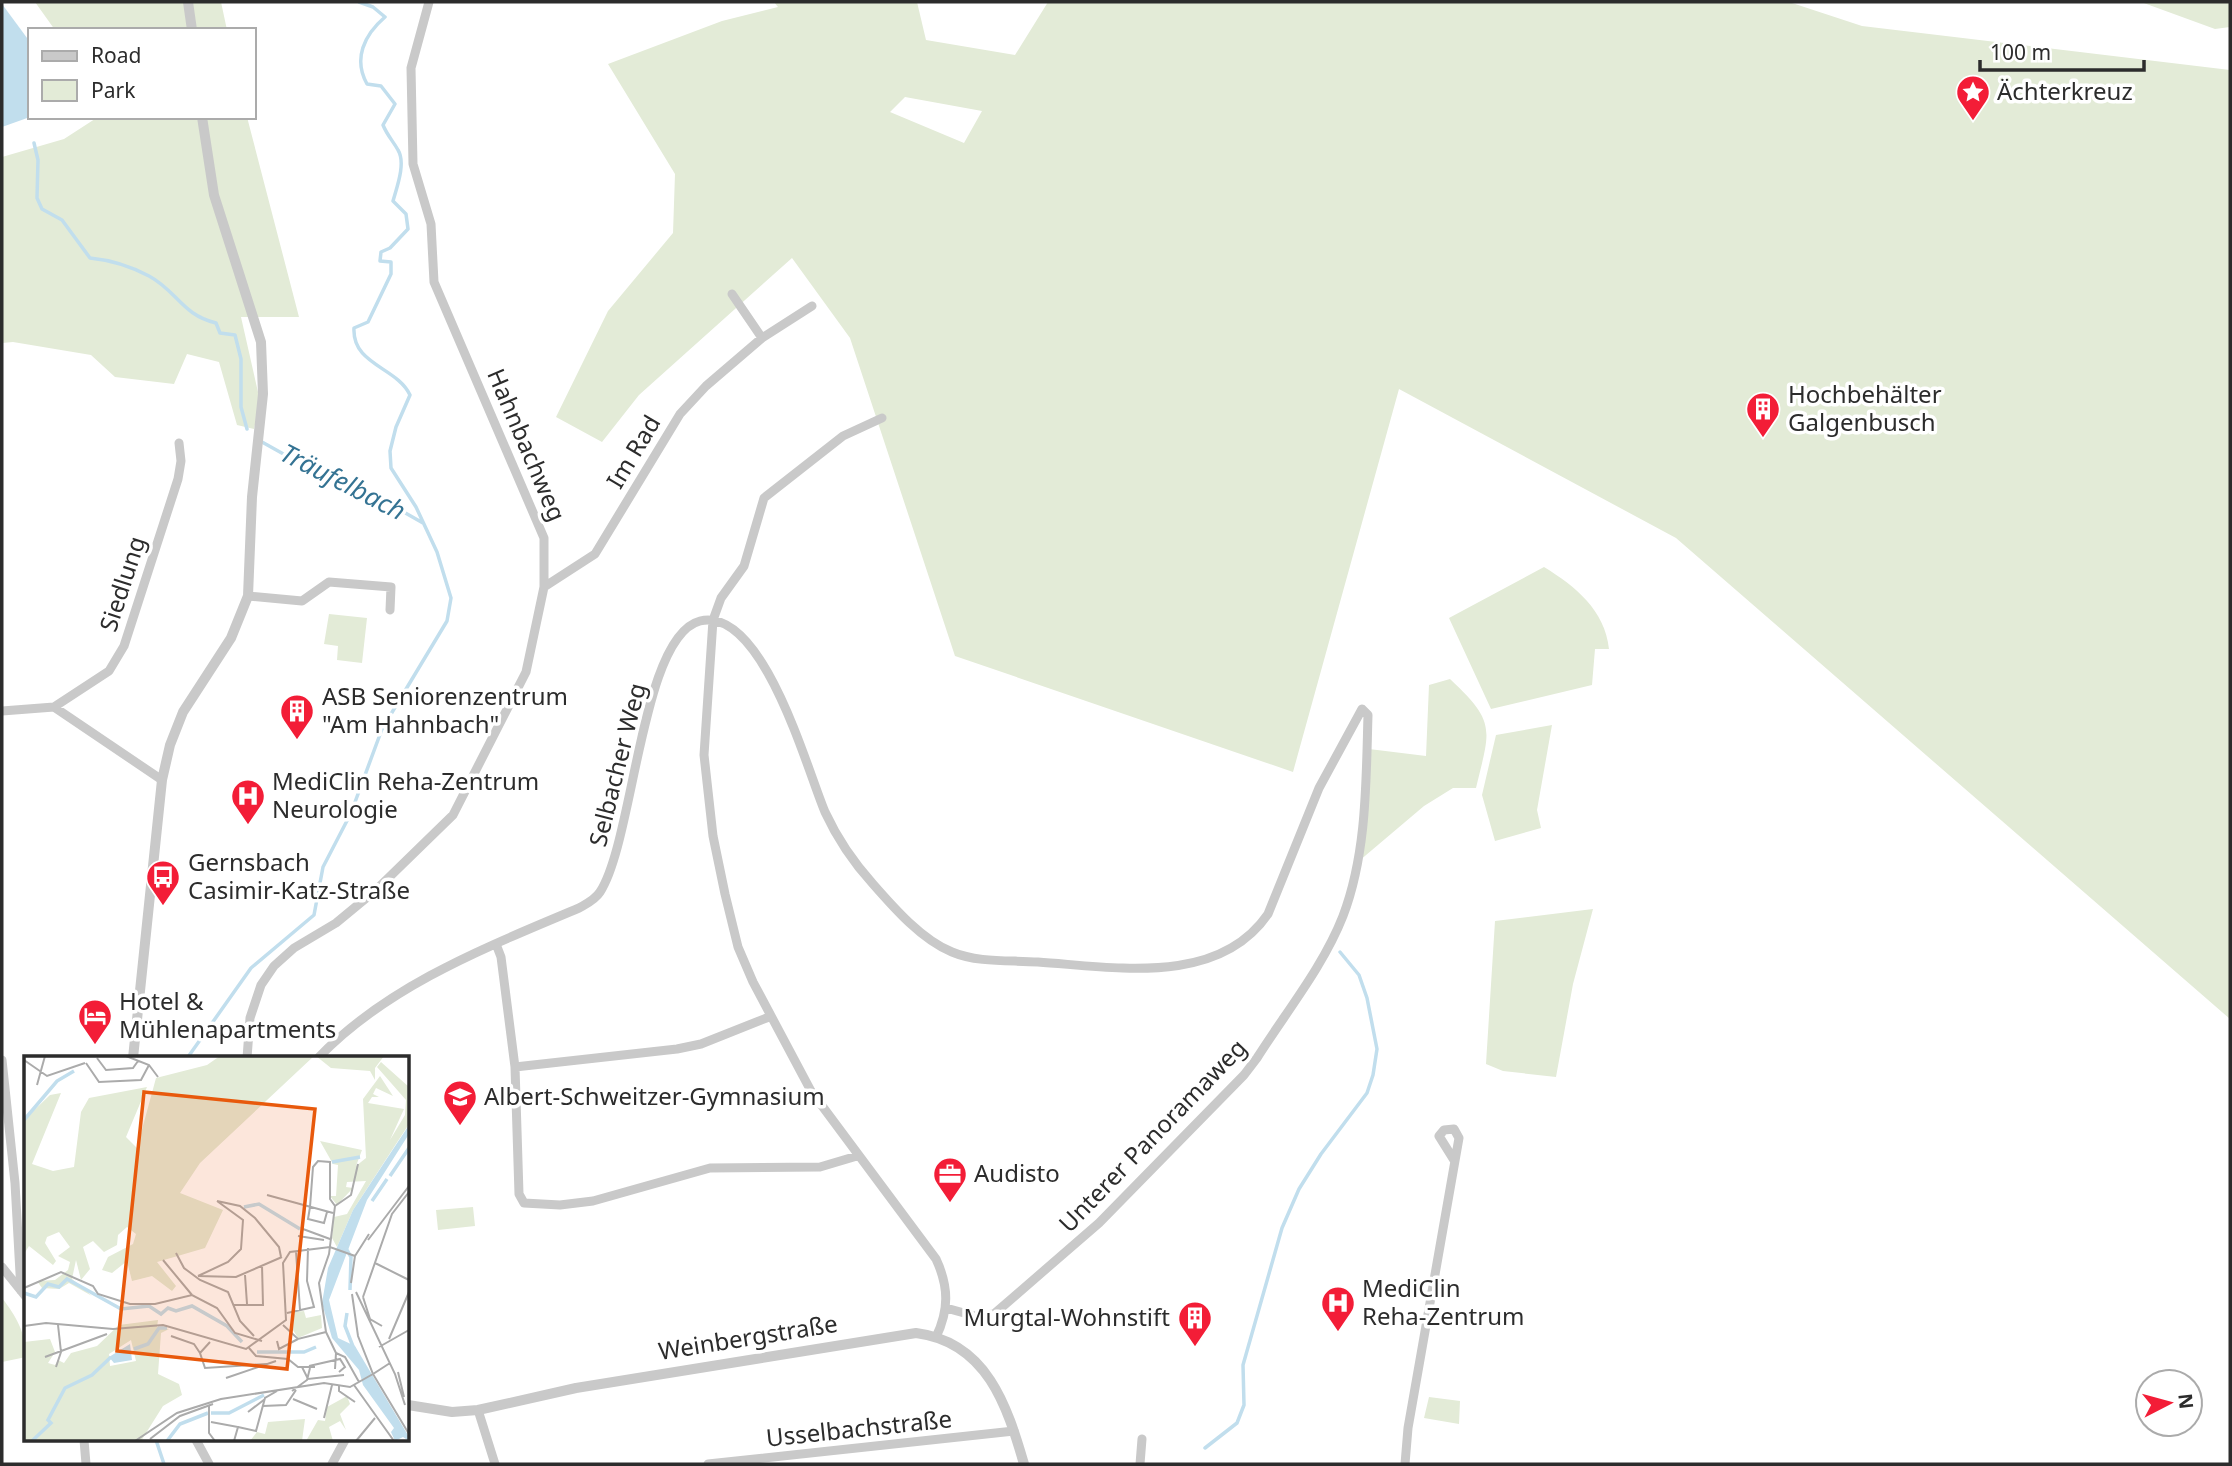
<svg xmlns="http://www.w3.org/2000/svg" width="2232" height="1466" font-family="'Noto Sans',sans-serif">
  <rect width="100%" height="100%" fill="#fff"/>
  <path fill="#e3ebd7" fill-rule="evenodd" d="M35 2H221L227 30H55Z
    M774 2H917L926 40 1015 55 1048 2H1789L1862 26 2230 70V1019L1676 538 1399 389 1293 772 955 656 850 338 792 258 639 395 602 442 556 417 608 311 673 233 675 174 608 64 722 21 778 7ZM905 97 982 111 964 143 890 112Z
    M2141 2H2230V27L2215 29Z
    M98 117H247L299 317H241L260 401 254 429 237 425 219 362 187 354 174 384 115 377 91 355 13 342 2 343V157L64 139Z
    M1544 567C1575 586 1605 610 1609 649H1595L1592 685 1491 709 1449 618Z
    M329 614 367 618 362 663 337 660 338 646 324 644Z
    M1450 679C1497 723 1490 729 1476 788H1453L1424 806 1359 861 1369 749 1426 756 1429 685Z
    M1552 725 1537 810 1541 828 1495 841 1482 795 1496 735Z
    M1593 909 1573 984 1556 1077 1503 1071 1486 1064 1495 921Z
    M473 1207 475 1226 438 1230 436 1210Z
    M2 1298C16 1316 26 1333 26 1357L2 1362Z
    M1429 1397 1460 1401 1459 1424 1424 1418Z"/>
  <path fill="#c1deed" d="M2 4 30 42V117L2 127Z"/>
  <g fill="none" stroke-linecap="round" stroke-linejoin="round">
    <path stroke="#c1deed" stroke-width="3.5" d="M34 143 38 160 37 198 42 209 62 220 90 258C110 260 132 267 149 276 177 291 182 315 216 323L220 333 235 335 241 359V407L247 429
      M262 442 296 461 365 490 423 523
      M188 1057 251 968 314 915 323 867 351 813 382 729 447 621 451 598 437 552 416 507 391 468 390 451 396 427 410 395C397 367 352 365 354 328L368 322 391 274V262L380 261 381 252 390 248 408 229 406 214 393 201C397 187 406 163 398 150 393 141 387 135 383 125L395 104 381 86 367 84C353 59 364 35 385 17L373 7 359 2
      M156 1440 164 1464
      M1205 1448 1237 1423 1244 1405 1243 1365 1282 1228 1299 1189 1321 1154 1367 1093 1373 1075 1377 1049 1367 998 1359 975 1340 952"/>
    <path stroke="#c9c9c9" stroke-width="9" d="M732 294 762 338
      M882 418 843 436 764 498 744 566 721 598 713 620 704 755 713 836 725 894 738 947 753 982 811 1091 936 1259C949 1287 949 1310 936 1337
      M544 587 595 554 680 414 706 386 762 338 812 306
      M248 596 302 601 329 582 391 587 390 610
      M54 707 109 671 124 646 178 479 181 461 179 443
      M2 711 54 707 162 780
      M496 944 501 957 515 1067 519 1194 524 1203 560 1205 593 1201 710 1168 820 1167 857 1156
      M247 1058 250 1018 261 985 274 966 294 948 336 923 376 890 453 815 526 672 544 587V538L434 282 431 224 413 164 411 68 429 2
      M318 1058C388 985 487 947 579 908 586 904 595 900 600 892 634 840 641 636 700 621 763 606 807 770 825 812 837 838 854 863 873 884 894 908 922 940 952 952 978 963 1010 960 1038 962 1114 967 1218 987 1268 914L1319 788 1362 709 1368 715C1366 781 1367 853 1343 916 1323 967 1286 1012 1257 1058L1244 1075 1099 1223 994 1314 975 1316 946 1308
      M2 1060 15 1183 21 1291
      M515 1067 677 1049 701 1044 769 1017
      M2 1267 26 1297
      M478 1410 495 1464
      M84 1440 86 1464
      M196 1440 209 1464
      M332 1464 345 1440
      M708 1464 1014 1431
      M1140 1464 1142 1439
      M1405 1464 1408 1428 1459 1138 1454 1129 1444 1130 1439 1136 1454 1160"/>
    <path stroke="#c9c9c9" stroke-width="10" d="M188 2 192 30
      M133 1058 162 780 170 745 183 712 231 638 248 596 252 497 263 394 261 342 214 195 202 117
      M408 1405 452 1412 478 1410 576 1388 916 1333C987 1342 1007 1406 1024 1464"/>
  </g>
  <defs>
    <g id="sight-pin" transform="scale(1.75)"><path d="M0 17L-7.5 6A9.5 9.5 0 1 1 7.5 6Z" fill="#f31d37" stroke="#fff"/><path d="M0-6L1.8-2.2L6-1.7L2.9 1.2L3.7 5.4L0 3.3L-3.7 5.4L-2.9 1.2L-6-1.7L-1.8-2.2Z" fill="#fff"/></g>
    <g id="building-pin" transform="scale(1.75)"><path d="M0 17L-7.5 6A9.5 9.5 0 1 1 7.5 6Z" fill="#f31d37" stroke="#fff"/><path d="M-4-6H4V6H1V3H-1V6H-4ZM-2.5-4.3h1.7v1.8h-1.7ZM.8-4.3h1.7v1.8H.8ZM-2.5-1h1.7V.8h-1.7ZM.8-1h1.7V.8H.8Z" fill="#fff"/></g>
    <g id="hospital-pin" transform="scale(1.75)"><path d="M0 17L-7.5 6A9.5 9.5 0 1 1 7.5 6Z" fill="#f31d37" stroke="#fff"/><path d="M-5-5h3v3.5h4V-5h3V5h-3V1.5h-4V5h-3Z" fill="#fff"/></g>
    <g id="bus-pin" transform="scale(1.75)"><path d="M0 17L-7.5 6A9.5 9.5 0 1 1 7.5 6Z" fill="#f31d37" stroke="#fff"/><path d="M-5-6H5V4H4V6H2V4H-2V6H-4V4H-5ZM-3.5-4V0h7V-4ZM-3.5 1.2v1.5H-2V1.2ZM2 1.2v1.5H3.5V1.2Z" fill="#fff"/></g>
    <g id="hotel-pin" transform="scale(1.75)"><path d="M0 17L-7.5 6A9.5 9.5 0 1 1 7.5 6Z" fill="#f31d37" stroke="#fff"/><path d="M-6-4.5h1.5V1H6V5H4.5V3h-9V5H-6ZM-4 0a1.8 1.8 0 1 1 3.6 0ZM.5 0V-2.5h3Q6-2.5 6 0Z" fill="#fff"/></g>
    <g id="school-pin" transform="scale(1.75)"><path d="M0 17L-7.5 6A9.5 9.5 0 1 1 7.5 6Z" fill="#f31d37" stroke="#fff"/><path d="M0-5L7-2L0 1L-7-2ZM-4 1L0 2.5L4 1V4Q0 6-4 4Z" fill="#fff"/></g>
    <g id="office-pin" transform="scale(1.75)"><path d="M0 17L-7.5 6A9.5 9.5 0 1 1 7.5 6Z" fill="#f31d37" stroke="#fff"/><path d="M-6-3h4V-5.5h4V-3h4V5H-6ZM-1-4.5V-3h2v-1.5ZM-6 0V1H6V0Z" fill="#fff"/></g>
  </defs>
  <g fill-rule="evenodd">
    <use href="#sight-pin" x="1973" y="92"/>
    <use href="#building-pin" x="1763" y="409"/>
    <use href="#building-pin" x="297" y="711"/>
    <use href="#hospital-pin" x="248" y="796"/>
    <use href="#bus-pin" x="163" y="877"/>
    <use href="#hotel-pin" x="95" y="1016"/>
    <use href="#school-pin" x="460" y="1097"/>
    <use href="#office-pin" x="950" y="1174"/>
    <use href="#hospital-pin" x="1338" y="1303"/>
    <use href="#building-pin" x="1195" y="1318"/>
  </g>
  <g text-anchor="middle" stroke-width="7" stroke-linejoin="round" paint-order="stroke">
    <g font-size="24" fill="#2c2c2c" stroke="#fff" text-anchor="start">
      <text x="1997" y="100">Ächterkreuz</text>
      <text x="1788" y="403">Hochbehälter<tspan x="1788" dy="28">Galgenbusch</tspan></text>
      <text x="322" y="705">ASB Seniorenzentrum<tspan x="322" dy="28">"Am Hahnbach"</tspan></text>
      <text x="272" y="790">MediClin Reha-Zentrum<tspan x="272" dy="28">Neurologie</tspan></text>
      <text x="188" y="871">Gernsbach<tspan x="188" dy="28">Casimir-Katz-Straße</tspan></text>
      <text x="119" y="1010">Hotel &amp;<tspan x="119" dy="28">Mühlenapartments</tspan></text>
      <text x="484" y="1105">Albert-Schweitzer-Gymnasium</text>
      <text x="974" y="1182">Audisto</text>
      <text x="1362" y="1297">MediClin<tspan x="1362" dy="28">Reha-Zentrum</tspan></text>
      <text x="1170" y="1326" text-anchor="end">Murgtal-Wohnstift</text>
    </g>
    <g font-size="24" fill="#2c2c2c" stroke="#fff">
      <text transform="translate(526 445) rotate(67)" y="8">Hahnbachweg</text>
      <text transform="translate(634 452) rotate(-59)" y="8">Im Rad</text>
      <text transform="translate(123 584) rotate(-72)" y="8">Siedlung</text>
      <text transform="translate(618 765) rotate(-76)" y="8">Selbacher Weg</text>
      <text transform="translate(1153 1136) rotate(-46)" y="8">Unterer Panoramaweg</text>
      <text transform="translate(748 1338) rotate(-9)" y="8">Weinbergstraße</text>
      <text transform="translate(859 1429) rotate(-6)" y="8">Usselbachstraße</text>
    </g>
    <g font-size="26" font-style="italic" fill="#347393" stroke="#fff">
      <text transform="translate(343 482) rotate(27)" y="9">Träufelbach</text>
    </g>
  </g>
  <g transform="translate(24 1056)">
    <rect width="385" height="385" fill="#fff"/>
    <path d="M196 0H290L176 107 156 137 199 154 181 192 133 206 152 230 148 235 128 220 108 225 103 205 88 217 78 214 84 201 109 188 112 178 103 171 94 179 93 189 80 196 69 185 59 191 66 213 57 224 52 204 48 223 68 240 45 227 35 233 18 232 13 225 31 224 44 214 46 206 34 200 46 191 35 176 23 181 21 187 32 205 29 209 5 190 0 198V64L26 39 37 37 8 108 29 115 50 111 57 56 65 42 123 31 102 81 113 92 132 22 183 9ZM292 0H360L351 12V24L346 15 307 12ZM357 6 385 31V68L329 154 313 191 308 182 310 161 323 158 342 125 323 126 322 131 329 132 313 149 306 140H312L314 109 309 108 296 85 338 94 332 110 342 102 339 43 356 20 369 40 352 32 349 38 355 41H348L344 47 380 53 366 84 381 59 382 44 353 11ZM280 255 282 262 297 259 298 272 274 282 269 274 270 256ZM134 264 133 271 145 273 137 277 134 318 155 328 158 339 139 350 117 385H0V286L26 283 31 296 24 307 31 309 34 304 40 307 47 297 73 290 95 269ZM107 284 112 305 86 310 85 298ZM323 340 326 348 316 358 322 374 316 365 305 371 309 385H282L294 364 301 365 303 351ZM281 363 278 385H226L233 376 241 378 244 366Z" fill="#e3ebd7" fill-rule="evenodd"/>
    <path d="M385 69V78L343 144 305 244 314 282 331 290 385 381V385L379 381 371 385 367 376 370 372 339 329 335 314 308 282 298 247 304 212 329 154ZM106 288 108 304 90 307 85 301Z" fill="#c1deed"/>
    <path fill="none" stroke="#c1deed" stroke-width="3.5" d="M0 64 33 25 50 15M308 106 336 101M366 120 385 92M348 145 363 123M220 151 235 148 276 173M320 189 327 201 326 234M0 237 12 241 24 228 35 231 43 223 97 253 125 250 137 258 144 252 152 255 168 250 203 270 218 286M323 257 321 270 330 293M110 293 124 288 135 272H143M233 296H280L292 291M187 357H205L240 339M8 385 27 367 24 364 41 332 68 319 87 301M143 385 156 368 184 357"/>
    <path fill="none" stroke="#ababab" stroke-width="2" d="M102 0 125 9 134 21M73 2 82 14 109 12 114 5M0 4 23 20 61 7M62 7 75 26 117 24 125 9M13 29 21 0M243 139 309 157M193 145 216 150 231 162 255 191 257 201M311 150 327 139 334 108M286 151 289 111 294 105 306 106V143L311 150 305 198 295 227 302 276M286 151 284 163 300 167 303 156M279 173 306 183M274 180 300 184M344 184 385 130M272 195 276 254M152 197 160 212 176 224 204 236 216 265 230 280M331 200 345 178M139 204 168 239M351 207 385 224M221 219 223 248M174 220 204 206 217 193 219 164 193 145M174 220 212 221 258 201M0 232 37 216 69 230 74 238 106 248H131L168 239 193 252 211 277 238 285M332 236 371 318 381 349M328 238 334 280 349 318 366 307M339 241 368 158 385 136M339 241 346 263 358 270M209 249H239L238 209M263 257 290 251 283 225 284 192M259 269 274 283 302 276M0 270 22 267 89 273 139 269 222 293 262 264 259 207 266 196 306 191 331 200 327 227M302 276 312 297 311 313M147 280 170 288 176 297M365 283 385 236M253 285 255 293 274 283M186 286 176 297 181 312 243 308M355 291 385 274M225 292 232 300 264 303 274 311H291M312 297 321 301 335 326M21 301 83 278M285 310 316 303 321 311 315 316M32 311 37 296 34 269M278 311 284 323 320 319M374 316 380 341M202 322 252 305M315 329V335L331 346M330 329 370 385M268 335 283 324 286 312M269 343 293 353M185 350V377L191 385M239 350 262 349 272 334M224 356 241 343M300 362 308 329M187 366 214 371 210 385M214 371 232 375 241 342 253 335M126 383 156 360 189 348M111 385 153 357 197 343 300 327 326 331 349 318 385 378M332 385 351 362"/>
    <path fill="#e8590c" fill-opacity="0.15" stroke="#e8590c" stroke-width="3.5" d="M120 36 291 53 263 313 93 295Z"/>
    <rect width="385" height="385" fill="none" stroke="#2c2c2c" stroke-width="3.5"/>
  </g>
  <rect width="2232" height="1466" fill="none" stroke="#2c2c2c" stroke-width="7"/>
  <rect x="28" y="28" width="228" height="91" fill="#ffffff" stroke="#ababab" stroke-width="2"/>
  <rect x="42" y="51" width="35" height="10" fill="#c9c9c9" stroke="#ababab" stroke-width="2"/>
  <text x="91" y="63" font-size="21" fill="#2c2c2c">Road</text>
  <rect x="42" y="80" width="35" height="21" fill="#e3ebd7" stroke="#ababab" stroke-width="2"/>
  <text x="91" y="98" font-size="21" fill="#2c2c2c">Park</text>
  <g transform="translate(2169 1403) rotate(84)"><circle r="33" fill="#ffffff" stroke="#ababab" stroke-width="2"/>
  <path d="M0-5L12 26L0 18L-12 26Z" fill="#f31d37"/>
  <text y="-10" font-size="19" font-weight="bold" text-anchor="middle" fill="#2c2c2c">N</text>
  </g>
  <path d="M1980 60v10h164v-10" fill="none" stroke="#2c2c2c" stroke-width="3.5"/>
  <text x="1990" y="60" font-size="21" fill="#2c2c2c" stroke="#ffffff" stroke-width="5" paint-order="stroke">100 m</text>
</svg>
